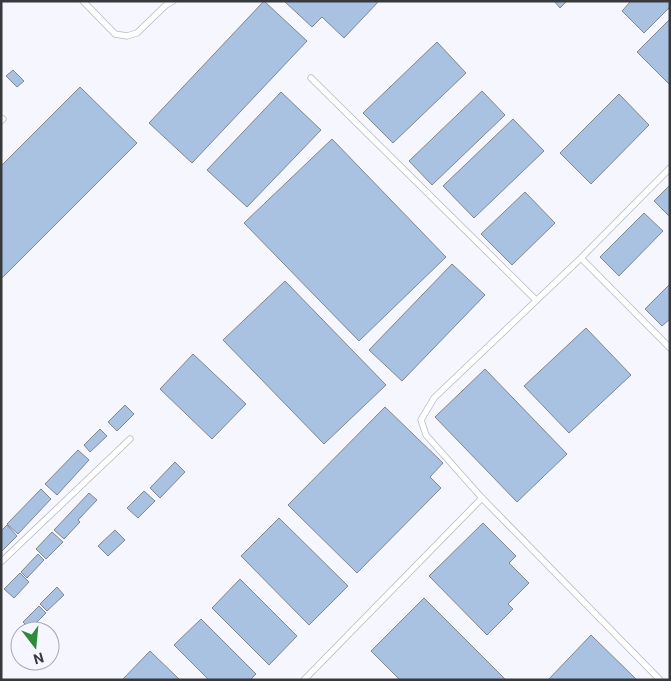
<svg xmlns="http://www.w3.org/2000/svg" width="671" height="681" font-family="Roboto,sans-serif">
  <rect width="100%" height="100%" fill="#f5f6fe"/>
  <path fill="#a9c2e2" stroke="#80868e" d="M264 1 307 41 192 163 149 123Z
    M284 1H379L344 38 322 17 312 27Z
    M554 1H567L560 8Z
    M631 1H670V7L644 33 622 11Z
    M670 19V85L637 52Z
    M437 42 466 73 393 143 363 113Z
    M13 70 24 81 17 87 6 76Z
    M80 87 137 143 1 279V166Z
    M482 91 505 115 432 185 409 161Z
    M281 92 321 130 247 207 207 170Z
    M619 94 649 125 591 184 560 153Z
    M513 119 544 151 474 218 443 186Z
    M332 139 446 257 359 341 244 223Z
    M670 185V217L654 201Z
    M525 192 555 223 512 265 481 234Z
    M644 213 663 231 619 276 600 257Z
    M452 264 485 295 402 381 369 350Z
    M285 281 386 385 324 444 223 340Z
    M670 284V319L662 326 645 309Z
    M586 328 631 375 569 433 524 386Z
    M193 354 246 404 212 439 160 389Z
    M485 369 567 454 517 502 435 417Z
    M125 405 134 414 117 431 108 422Z
    M385 407 443 463 430 477 441 488 357 573 288 505Z
    M100 429 107 436 90 452 84 445Z
    M78 450 89 460 57 495 45 484Z
    M175 462 185 472 160 498 150 488Z
    M41 489 51 499 18 534 7 524Z
    M144 491 155 501 138 518 127 508Z
    M89 493 97 500 78 520 80 522 64 539 54 530Z
    M279 518 348 586 309 625 241 556Z
    M483 523 516 556 509 563 529 583 508 604 513 609 487 635 429 576Z
    M7 525 17 536 1 552V531Z
    M115 530 125 540 108 556 98 546Z
    M52 532 63 542 46 559 36 549Z
    M38 554 44 560 27 578 21 572Z
    M20 573 29 582 14 598 4 589Z
    M240 579 297 636 269 665 212 608Z
    M57 587 64 595 47 611 40 604Z
    M424 598 506 680H400L371 651Z
    M39 606 46 613 30 629 23 622Z
    M201 619 256 674 250 680H209L174 645Z
    M591 635 637 680H548Z
    M150 651 180 680H122Z"/>
  <g fill="none" stroke-linecap="round" stroke-linejoin="round">
    <g stroke="#b7b8c2" stroke-width="7">
      <path id="service" d="M83 1 115 34 127 36 137 33 166 5 173 1
        M311 78 536 300
        M1 121 3 119
        M581 258 670 348
        M1 562 130 439
        M304 680 482 498
        M660 680 482 498 426 435 421 420 434 398 581 258 670 168"/>
    </g>
    <use href="#service" stroke="#fff" stroke-width="5.5"/>
  </g>
  <rect width="671" height="681" fill="none" stroke="#38393d" stroke-width="5"/>
  <g transform="translate(35 646) rotate(164)"><circle r="24" fill="#f5f6fe" stroke="#a9aab1"/>
  <path d="M0-4L9 19L0 12L-9 19Z" fill="#308a3b"/>
  <text y="-8" font-size="14" font-weight="bold" text-anchor="middle" fill="#38393d">N</text>
  </g>
</svg>
